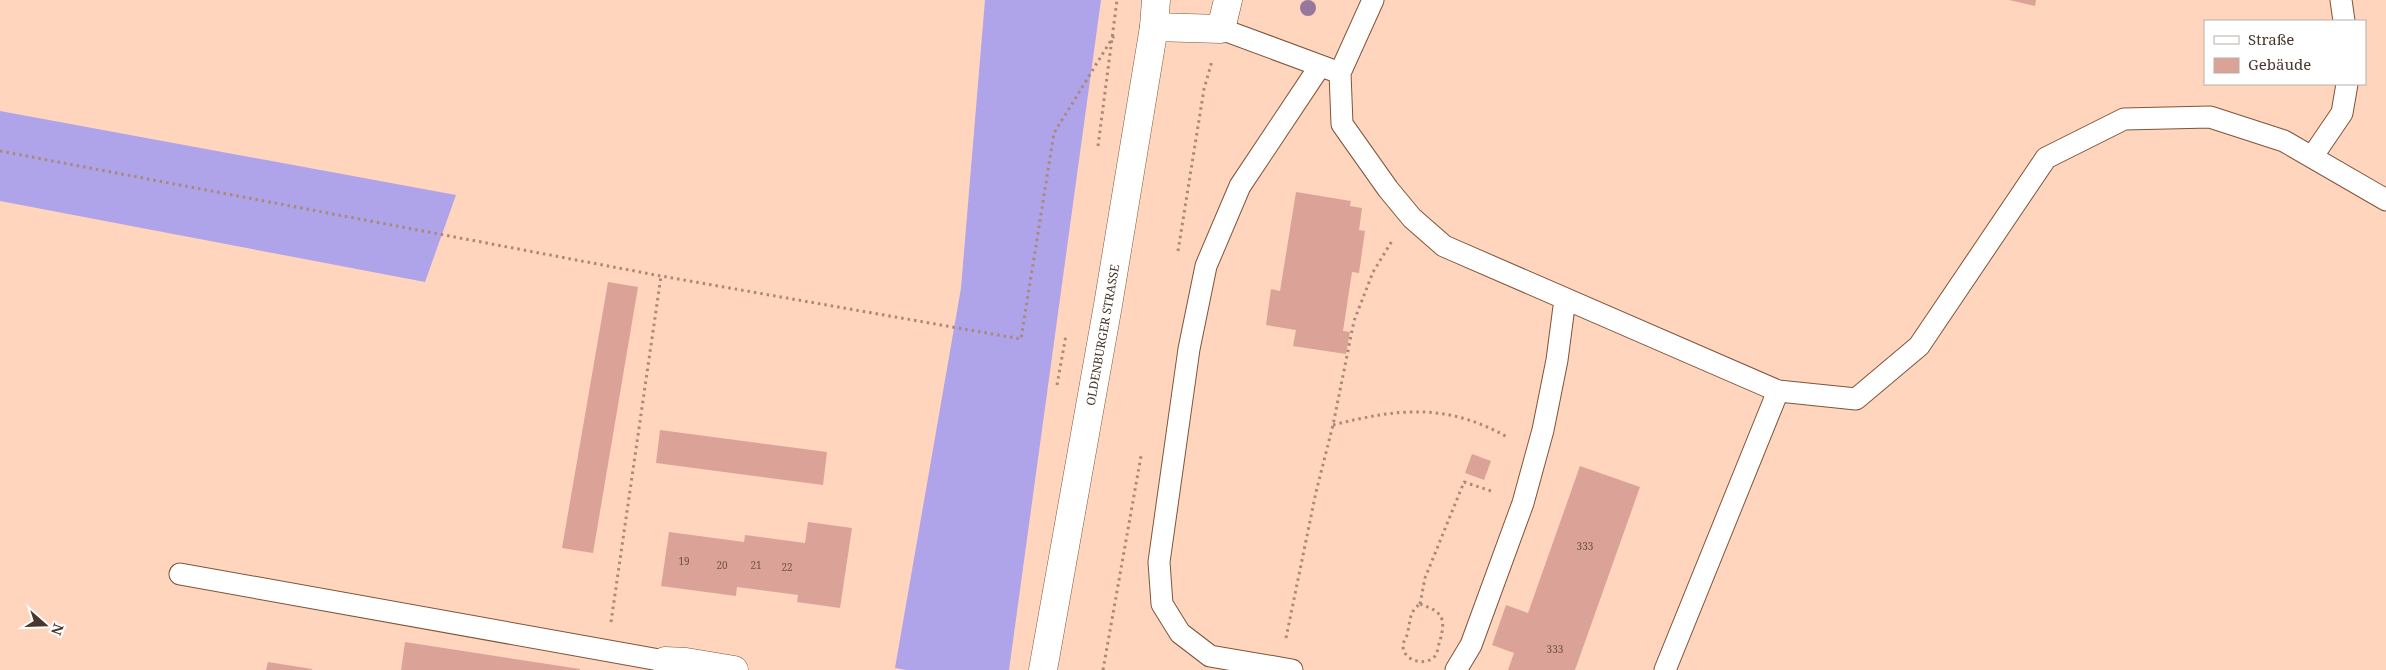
<svg xmlns="http://www.w3.org/2000/svg" width="2386" height="670" font-family="'Noto Serif',serif">
  <rect width="100%" height="100%" fill="#ffd5be"/>
  <path fill="#afa3ea" d="M985 0H1101L1009 670H907L895 668 961 288Z
    M0 111 456 195 425 282 0 201Z"/>
  <path fill="#dba297" d="M2009 0H2036L2035 6Z
    M1296 192 1351 201 1350 206 1362 208 1359 230 1365 231 1359 273 1352 272 1343 331 1350 332 1346 354 1293 346 1296 330 1266 325 1271 289 1280 291Z
    M608 282 638 287 593 553 562 548Z
    M660 430 827 452 823 485 656 463Z
    M1472 454 1491 461 1484 480 1465 473Z
    M1580 466 1640 487 1575 670H1508L1514 653 1492 645 1506 605 1528 613Z
    M808 522 852 528 840 608 797 602 798 595 737 587 736 596 661 586 669 532 744 542 745 535 805 543Z
    M405 642 580 669V670H401Z
    M268 662 312 669V670H266Z"/>
  <g fill="none" stroke-linecap="round" stroke-linejoin="round">
    <g stroke="#7f5439" stroke-width="23">
      <path id="service" d="M2341 0 2344 21
        M1221 29 1340 73 1373 0
        M1340 73 1342 124 1388 189 1412 218 1444 246 1778 391 1856 399 1919 346 2046 158 2124 119 2210 117 2284 141 2386 200
        M2312 157 2342 113 2347 84
        M180 574 665 661
        M1292 670 1210 656 1180 633 1162 604 1159 562 1189 349 1206 266 1240 186 1320 66
        M1456 670 1471 645 1523 503 1543 430 1557 360 1565 299
        M1665 670 1778 391"/>
    </g>
    <g stroke="#7f5439" stroke-width="29">
      <path id="minor" d="M1154 27 1221 29 1228 0
        M665 661 686 662 734 670"/>
    </g>
    <g stroke="#7f5439" stroke-width="29">
      <path id="secondary" d="M1043 670 1108 305 1154 27 1156 0"/>
    </g>
    <path stroke="#a98978" stroke-width="3" stroke-dasharray="2.5 4" stroke-linecap="butt" d="M1098 146 1117 0
      M0 151 661 276 1021 339 1054 133 1113 37 1118 36
      M1178 251 1204 89 1212 61
      M1057 385 1066 335
      M1333 425C1399 408 1448 403 1509 438
      M1420 604 1425 578 1464 482 1494 492
      M1420 604C1443 612 1446 618 1440 641 1438 645 1438 652 1435 656 1426 667 1403 661 1403 646 1403 642 1406 638 1407 635 1411 621 1408 613 1420 604Z
      M611 622 661 276
      M1286 638 1316 492 1333 425 1354 321 1373 272 1392 241
      M1103 670 1141 456"/>
    <use href="#service" stroke="#fff" stroke-width="21"/>
    <use href="#minor" stroke="#fff" stroke-width="28"/>
    <use href="#secondary" stroke="#fff" stroke-width="28"/>
  </g>
  <circle fill="#97789a" cx="1308" cy="8" r="8"/>
  <g text-anchor="middle" stroke-width="4" stroke-linejoin="round" paint-order="stroke">
    <g font-size="10" fill="#6e5146">
      <text x="1585" y="550">333</text>
      <text x="684" y="565">19</text>
      <text x="722" y="569">20</text>
      <text x="756" y="569">21</text>
      <text x="787" y="571">22</text>
      <text x="1555" y="653">333</text>
    </g>
    <g font-size="12" fill="#4a362b" stroke="#fff">
      <text transform="translate(1103 335) rotate(-80)" y="4">OLDENBURGER STRASSE</text>
    </g>
  </g>
  <rect x="2204" y="20" width="162" height="65" fill="#ffffff" stroke="#b7afaa"/>
  <rect x="2214" y="36" width="25" height="8" fill="#ffffff" stroke="#b7afaa"/>
  <text x="2248" y="45" font-size="15" fill="#4a362b">Straße</text>
  <rect x="2214" y="58" width="25" height="15" fill="#dba297" stroke="#b7afaa"/>
  <text x="2248" y="70" font-size="15" fill="#4a362b">Gebäude</text>
  <g transform="translate(45 625) rotate(110)" stroke="#ffffff" stroke-width="4" paint-order="stroke">
  <path d="M0-4L9 19L0 12L-9 19Z" fill="#4a362b"/>
  <text y="-8" font-size="14" font-weight="bold" text-anchor="middle" fill="#4a362b">N</text>
  </g>
</svg>
